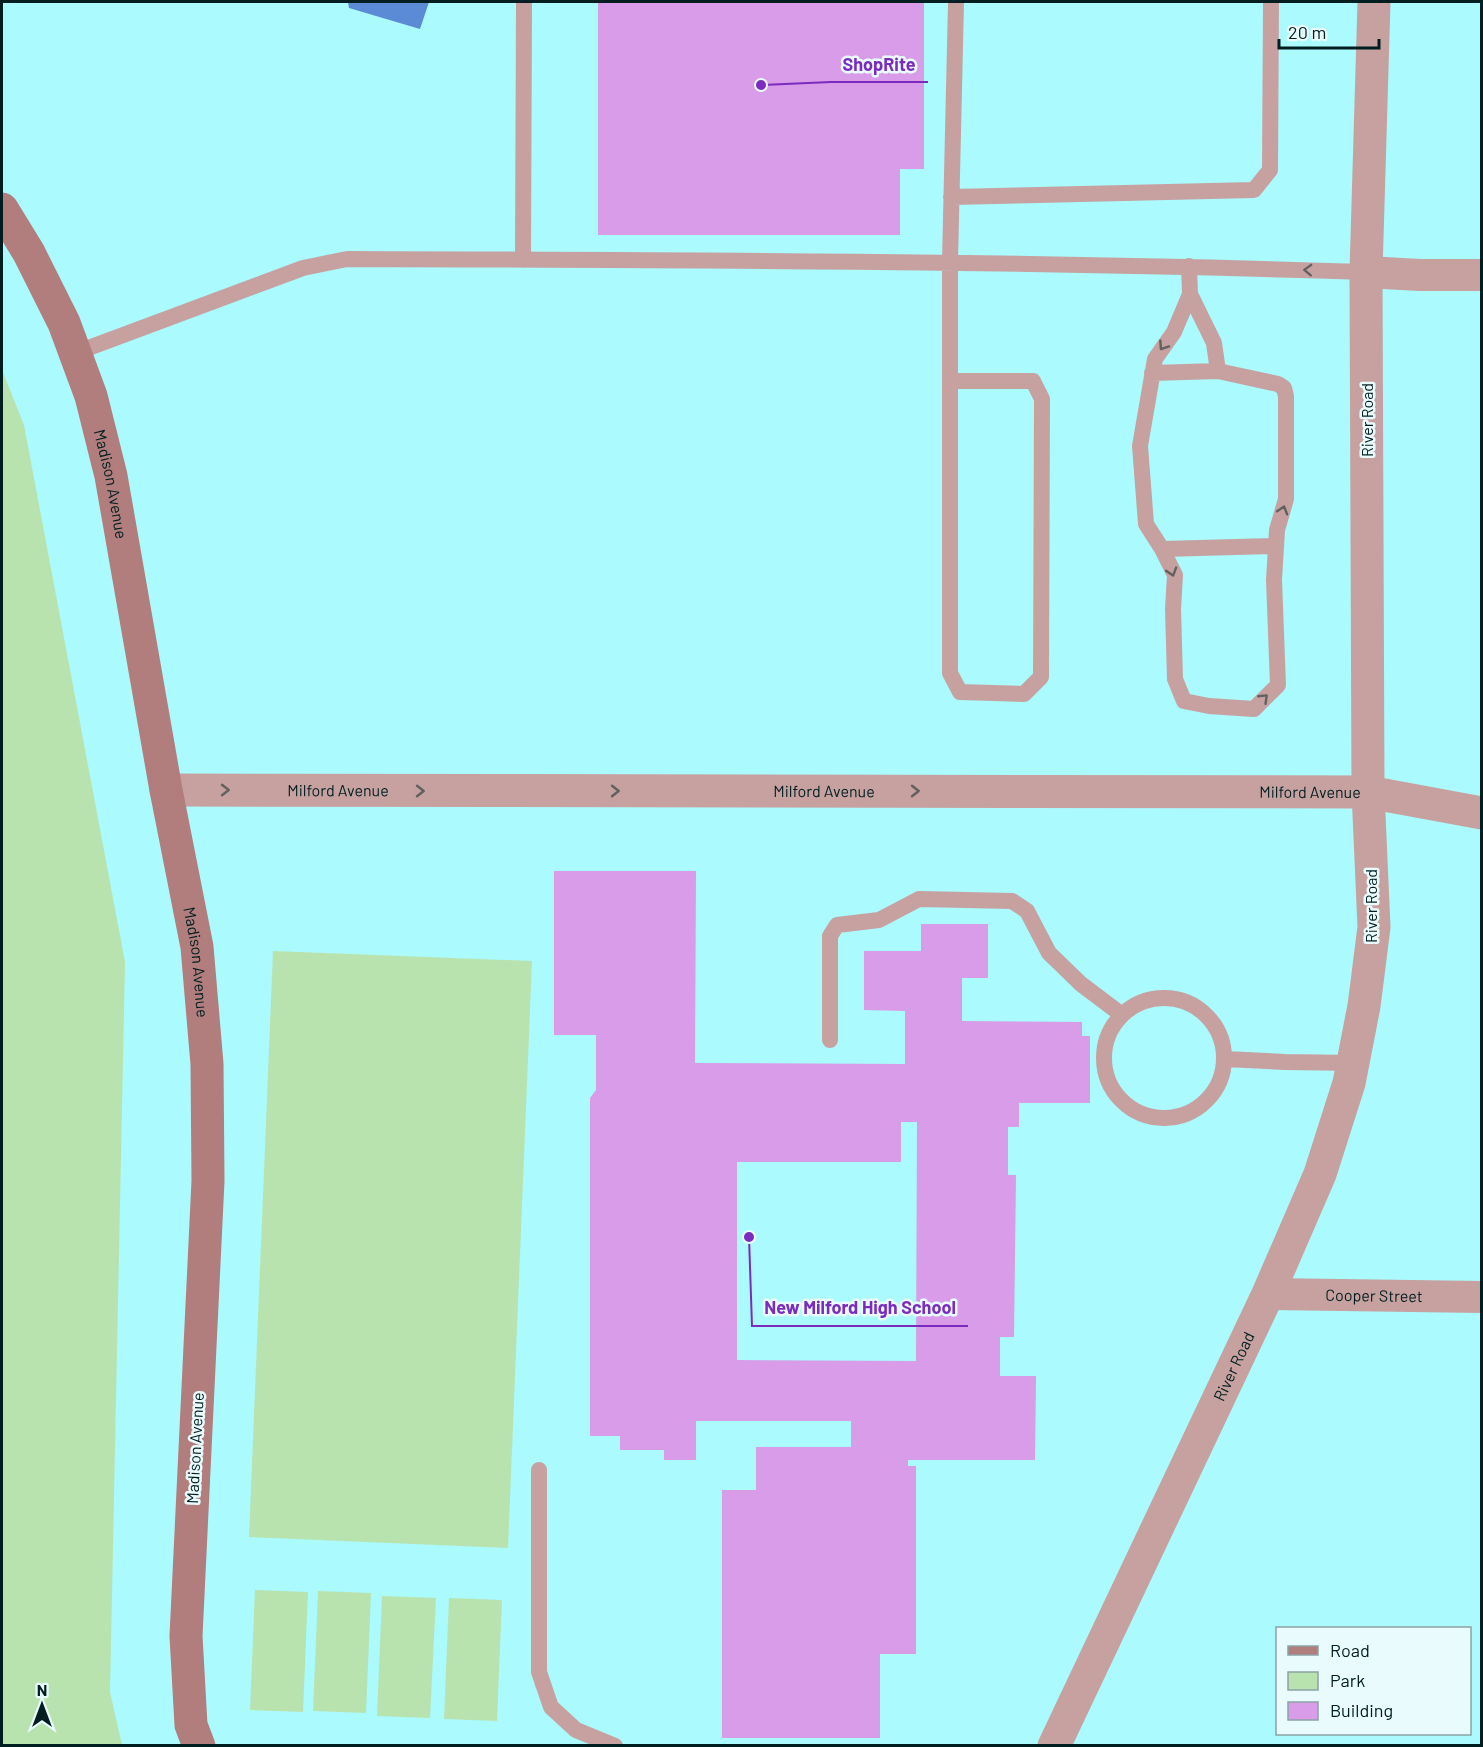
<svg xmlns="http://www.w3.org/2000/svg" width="1483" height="1747" font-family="Barlow,sans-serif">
  <rect width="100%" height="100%" fill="#abfafe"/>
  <path fill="#b9e3ae" d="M2 370 24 425 125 962 110 1692 122 1745H2Z
    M273 951 532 961 508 1548 249 1537Z
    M255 1590 308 1592 303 1712 250 1710Z
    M318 1591 371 1593 366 1713 313 1711Z
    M382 1596 436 1598 430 1718 377 1716Z
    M449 1598 502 1600 497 1721 444 1719Z"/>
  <path fill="#5c8bd5" d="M348 2H429L420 29 349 8Z"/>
  <path fill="#d89ce8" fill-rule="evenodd" d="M598 2H924V169H900V235H598Z
    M554 871H696L695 1063 905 1064V1011L864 1010V951H921V924H988V978H962V1021L1082 1022V1036H1090V1103H1019V1127H1008V1175H1016L1014 1337H1000V1376H1036L1035 1460H908V1466H916V1654H880V1738H722V1490H756V1447H851V1421H696V1460H664V1450H620V1436H590V1098L596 1090V1035H554ZM901 1122H917L916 1361 737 1360V1162H901Z"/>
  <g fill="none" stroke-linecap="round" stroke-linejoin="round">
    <path stroke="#c6a1a0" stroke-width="16" d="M951 197 1254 190 1270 170 1271 2
      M523 260 524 2
      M1189 266 1190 294 1174 332 1155 359 1140 446 1146 524 1162 549 1175 575 1173 609 1175 679 1184 701 1209 706 1254 709 1278 685 1274 580 1277 530 1286 499V396L1284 388 1278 384 1218 371 1214 343 1190 294
      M75 353 303 268 347 259C687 260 1026 261 1366 272
      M1152 373 1218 371
      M950 381H1033L1042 399 1041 677 1024 694 960 692 950 673V262L956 2
      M1162 549 1276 546
      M1104 1058a60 60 0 1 1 120 0a60 60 0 1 1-120 0Z
      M830 1040V936L837 925 879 920 919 899 1012 901 1027 911 1049 953 1081 984 1122 1015
      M1225 1059 1285 1062 1353 1063
      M539 1470V1672L551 1707 576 1730 615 1746"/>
    <g stroke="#c6a1a0" stroke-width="32">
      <path d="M1366 272 1420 275H1482"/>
      <path id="s1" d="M1268 1294 1482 1297"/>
    </g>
    <g stroke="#c6a1a0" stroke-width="33">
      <path id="s2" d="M166 790 1368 792 1482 813"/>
      <path id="s3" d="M1054 1746 1268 1294 1320 1174 1349 1083 1364 1006 1374 927 1368 792 1366 272 1374 2"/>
    </g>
    <path stroke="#b27d7d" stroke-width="33" id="s4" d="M2 209 29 253 64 323 91 396 111 476 166 790 197 947 207 1064 208 1181 186 1636 191 1725 199 1746"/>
  </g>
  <defs><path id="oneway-chevron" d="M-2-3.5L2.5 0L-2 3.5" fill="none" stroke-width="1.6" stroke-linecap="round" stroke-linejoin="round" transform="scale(1.5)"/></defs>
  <g stroke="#636060">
    <use href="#oneway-chevron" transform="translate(1308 270) rotate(-178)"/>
    <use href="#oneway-chevron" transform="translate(1163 346) rotate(124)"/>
    <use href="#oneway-chevron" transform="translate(1283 510) rotate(-73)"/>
    <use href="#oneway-chevron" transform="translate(1172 572) rotate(73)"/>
    <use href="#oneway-chevron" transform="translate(1264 698) rotate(-44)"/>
    <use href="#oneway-chevron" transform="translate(225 790)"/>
    <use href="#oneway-chevron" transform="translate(420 791)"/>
    <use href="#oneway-chevron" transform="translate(615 791)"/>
    <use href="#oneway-chevron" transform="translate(915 791)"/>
  </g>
  <g text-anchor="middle" stroke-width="5" stroke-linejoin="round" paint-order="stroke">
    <g font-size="16" fill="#001e20" stroke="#e9fbfc">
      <text transform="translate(1367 420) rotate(-90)" y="6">River Road</text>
      <text dy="6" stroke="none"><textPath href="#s4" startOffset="298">Madison Avenue</textPath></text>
      <text dy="6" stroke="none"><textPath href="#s2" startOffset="172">Milford Avenue</textPath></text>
      <text dy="6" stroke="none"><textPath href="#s2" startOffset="658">Milford Avenue</textPath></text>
      <text dy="6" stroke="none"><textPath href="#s2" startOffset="1144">Milford Avenue</textPath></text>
      <text transform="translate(1371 906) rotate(-90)" y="6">River Road</text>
      <text dy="6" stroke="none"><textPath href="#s4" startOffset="784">Madison Avenue</textPath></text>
      <text dy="6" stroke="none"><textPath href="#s1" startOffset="106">Cooper Street</textPath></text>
      <text dy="6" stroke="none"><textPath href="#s3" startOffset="420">River Road</textPath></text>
      <text transform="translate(195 1448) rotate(-87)" y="6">Madison Avenue</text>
    </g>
  </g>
  <path fill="none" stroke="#7b2cbf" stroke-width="2" d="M761 85L831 82H928M749 1237L752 1326H968"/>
  <g fill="#7b2cbf" stroke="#e9fbfc" stroke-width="2">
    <circle cx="761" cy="85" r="6"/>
    <circle cx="749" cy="1237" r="6"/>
  </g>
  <g font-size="18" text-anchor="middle" font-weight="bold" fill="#7b2cbf" stroke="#e9fbfc" stroke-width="5" stroke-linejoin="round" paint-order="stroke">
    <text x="879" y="71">ShopRite</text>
    <text x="860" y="1314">New Milford High School</text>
  </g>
  <rect width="1483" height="1747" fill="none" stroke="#001e20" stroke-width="6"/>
  <rect x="1276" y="1627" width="195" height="108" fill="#e9fbfc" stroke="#8ca3a4" stroke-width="1.5"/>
  <rect x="1288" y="1646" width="30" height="9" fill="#b27d7d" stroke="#8ca3a4" stroke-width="1.5"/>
  <text x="1330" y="1657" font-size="18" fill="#001e20">Road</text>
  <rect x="1288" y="1672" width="30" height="18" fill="#b9e3ae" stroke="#8ca3a4" stroke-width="1.5"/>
  <text x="1330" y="1687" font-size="18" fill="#001e20">Park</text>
  <rect x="1288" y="1702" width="30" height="18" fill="#d89ce8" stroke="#8ca3a4" stroke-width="1.5"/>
  <text x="1330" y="1717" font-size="18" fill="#001e20">Building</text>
  <g transform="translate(42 1705)" stroke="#e9fbfc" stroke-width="4.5" paint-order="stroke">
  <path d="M0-4.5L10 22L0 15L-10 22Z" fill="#001e20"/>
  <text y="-9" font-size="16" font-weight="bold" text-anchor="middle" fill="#001e20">N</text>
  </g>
  <path d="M1279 39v9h100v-9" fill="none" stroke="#001e20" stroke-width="3"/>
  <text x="1288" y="39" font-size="18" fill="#001e20" stroke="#e9fbfc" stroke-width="4.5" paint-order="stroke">20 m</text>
</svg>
